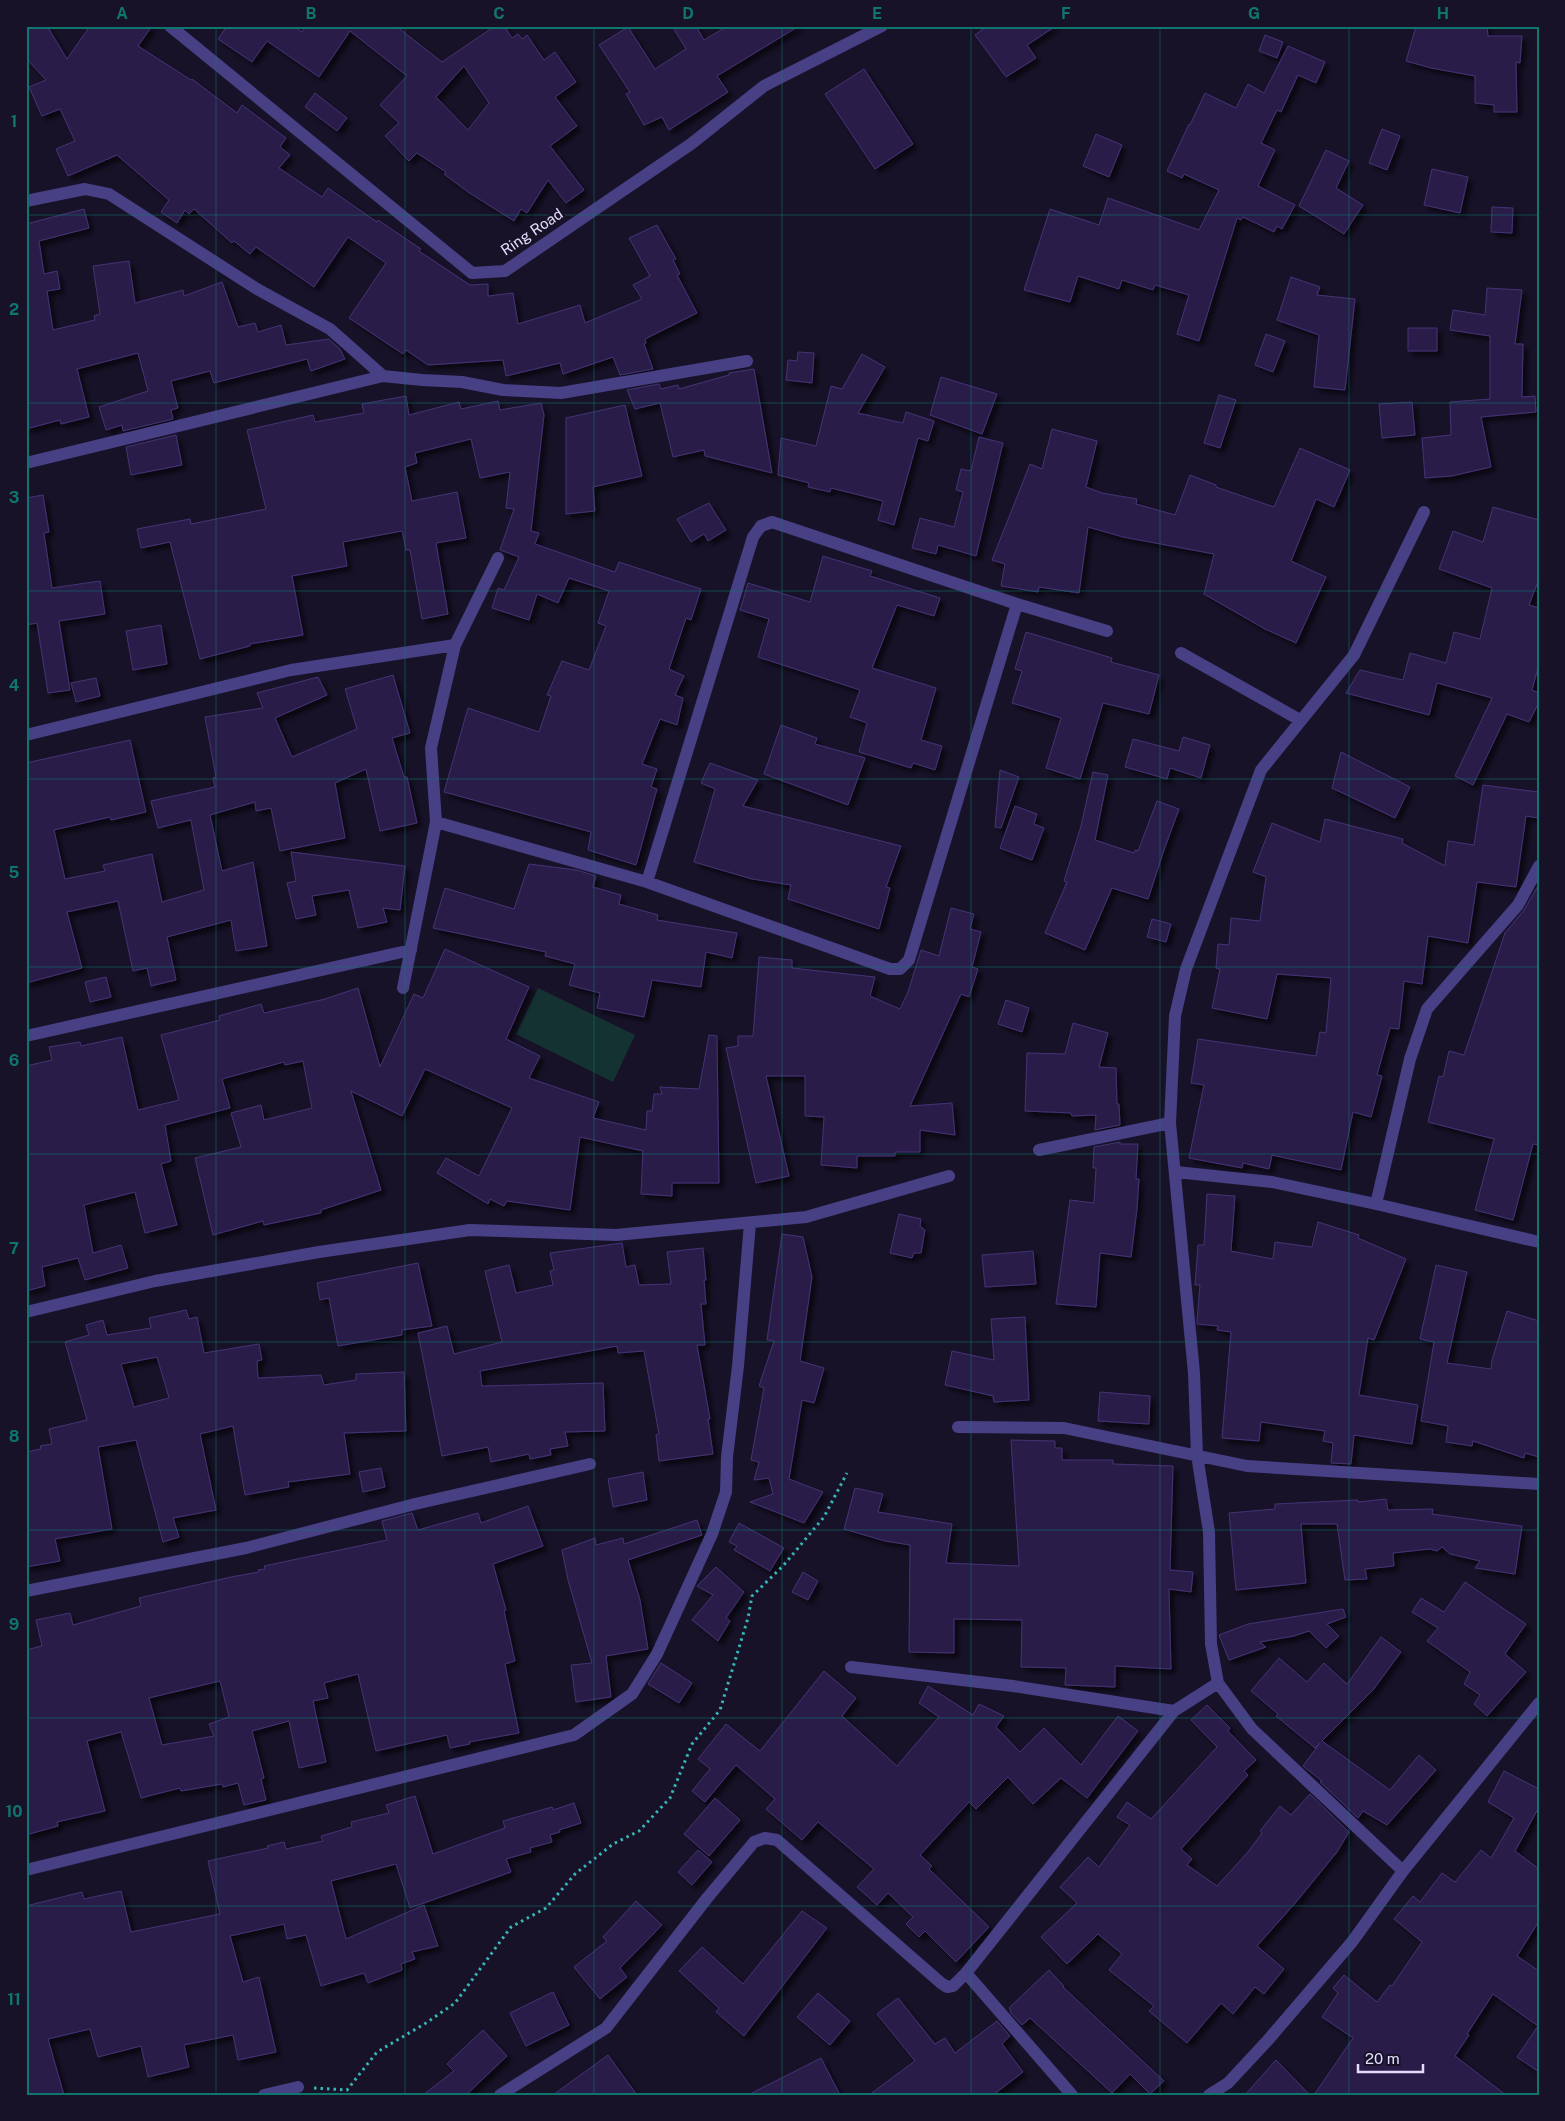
<svg xmlns="http://www.w3.org/2000/svg" width="1565" height="2121" font-family="'Public Sans',sans-serif">
  <defs>
    <filter id="shadow"><feDropShadow dx="4.5" dy="4.5" stdDeviation="2.5" flood-color="#0009"/></filter>
  </defs>
  <rect width="100%" height="100%" fill="#181229"/>
  <path fill="#153233" d="M538 988 635 1035 613 1082 516 1034Z"/>
  <path fill="#2a1f49" stroke="#443374" fill-rule="evenodd" filter="url(#shadow)" d="M26 26H47L67 59 90 26H152L138 46 191 80 192 79 237 113 242 105 286 138 280 147 290 155 279 168 322 197 328 188 377 222 378 220 421 249 419 251 470 285 488 284V296L513 293 518 324 580 305 585 323 642 299 633 285 650 276 629 238 657 225 676 259 673 260 680 274 677 275 697 313 645 339 646 343 644 344 653 369 620 375 613 357 563 374 560 363 506 376 503 360 428 365 406 350 403 354 349 318 386 263 348 237 314 287 256 247 250 254 234 241 232 243 194 209 189 214 185 210 177 223 161 212 169 200 117 155 68 176 56 149 75 141 60 109 42 116 29 87 46 80 26 58Z
    M227 26H293L302 32 306 26H396L442 62 495 26H504L512 38 518 34 522 39 527 35 544 60 555 52 576 82 555 97 577 126 550 146 584 190 566 203 548 180 527 213 521 209 514 221 468 192 444 174 446 172 417 153 409 161 385 136 399 123 380 105 407 76 350 31 319 77 267 41 252 62 218 39ZM464 66 489 103 468 130 436 97Z
    M672 26H696L704 40 728 26H799L717 76 728 92 669 130 662 117 644 125 626 94 630 92 599 45 628 27 655 69 686 49Z
    M987 26H1056L1027 45 1036 58 1006 77 975 35Z
    M1416 26H1487L1488 36H1522L1520 63 1516 62 1517 112H1494V105L1475 103V76L1431 68 1406 61Z
    M1265 35 1283 42 1277 58 1259 51Z
    M1288 46 1325 62 1316 83 1298 75 1281 112 1277 110 1261 143 1275 150 1258 186 1295 205 1282 229 1277 226 1274 232 1243 217 1241 220 1237 218 1199 341 1177 334 1189 295 1155 285 1153 290 1122 280 1119 289 1078 276 1070 302 1024 290 1050 209 1099 225 1108 198 1199 230 1219 190 1184 174 1182 178 1167 171 1189 124 1190 125 1205 93 1236 108 1248 84 1264 93Z
    M864 69 913 144 875 169 825 94Z
    M315 93 347 118 337 131 305 107Z
    M1382 129 1400 136 1387 170 1369 163Z
    M1096 134 1122 145 1109 177 1083 166Z
    M1326 150 1349 161 1336 188 1363 205 1344 234 1299 206Z
    M1432 169 1468 177 1460 213 1424 205Z
    M1492 207 1513 208 1512 233 1491 232Z
    M84 209 89 228 39 241 44 274 57 271 60 289 47 291 53 330 95 320 94 316 100 314 93 266 129 261 135 303 183 290 184 296 222 282 238 327 255 323 258 332 281 325 286 345 329 339 340 349 345 359 311 371 307 359 214 383 210 371 171 381 178 408 171 410 173 419 123 431 122 425 106 430 99 407 148 391 138 353 77 369 89 417 61 424 60 420 26 429V224Z
    M1291 277 1320 287 1317 295 1355 299 1345 390 1314 387 1319 335 1277 320Z
    M1487 288 1522 290 1515 344H1523L1522 397 1535 396 1536 412 1481 417 1491 467 1452 476 1425 478 1422 438 1451 435 1450 402 1490 399V336L1450 330 1453 310 1485 315Z
    M1408 328H1437V351H1408Z
    M1266 334 1285 341 1273 372 1255 365Z
    M798 352 814 353 812 383 786 380 788 360 797 361Z
    M862 354 885 367 858 413 903 423 906 412 934 421 928 441 918 438 894 525 878 520 883 501 831 488 830 492 808 487 809 483 778 475 781 438 816 446 831 386 842 389Z
    M754 369 772 473 705 456 704 450 673 457 660 403 635 409 627 390 659 384 661 389 678 385 679 389 729 375V373Z
    M941 377 997 394 982 434 930 415Z
    M1219 395 1236 400 1220 448 1204 443Z
    M406 396 409 415 459 402 461 409 498 401 500 410 541 403 544 415 531 531 539 533 535 544 615 572 619 562 701 589 691 620 686 618 669 669 684 676 675 695 683 698 677 725 660 719 642 764 657 769 651 787 657 789 636 865 588 850 591 832 444 792 468 708 539 732 551 696 547 695 562 661 589 670 606 626 598 623 609 591 569 578 558 603 537 594 529 620 492 608 498 588 504 590 519 557 500 550 514 509 506 508 510 472 480 478 471 439 415 453 417 463 405 467 412 501 457 492 466 538 436 543 448 614 422 619 410 550H406L402 531 343 542 347 566 292 576 303 635 250 644V646L200 659 170 542 141 548 137 529 190 519 191 524 266 509 247 430 313 415 315 422 364 413 362 404Z
    M1412 402 1415 435 1382 438 1379 404Z
    M625 405 642 476 593 487 595 511 566 514V418Z
    M1052 429 1097 441 1086 487 1102 493 1137 499 1136 504 1175 515 1190 475 1216 485V487L1274 507 1300 448 1350 470 1334 507 1316 499 1291 561 1326 577 1296 643 1265 629 1204 594 1214 554 1123 537 1088 527 1079 593 1039 587 1038 592 1001 586 1005 564 992 560 1030 464 1042 469Z
    M176 435 182 465 131 475 126 447Z
    M979 437 1003 443 976 556 938 545 936 554 912 548 920 518 954 527 963 492 956 490 961 469 971 471Z
    M43 495 49 532 44 533 52 588 100 581 105 614 59 621 70 690 48 693 37 623 26 625V498Z
    M709 503 726 530 708 541 704 534 691 542 677 519Z
    M1493 507 1539 520V579L1529 605 1539 608V664L1532 690 1539 693V702L1529 722 1507 714 1473 785 1455 776 1492 698 1437 683 1429 715 1346 693 1360 670 1403 680 1410 653 1446 663 1454 632 1480 639 1492 588 1439 569 1453 531 1483 542Z
    M823 556 872 571 870 576 940 598 934 616 897 605 872 668 936 688 921 740 942 746 935 770 913 763 911 768 859 752 867 723 850 717 860 690 758 657 769 619 740 610 748 583 810 602Z
    M161 625 167 664 133 670 126 631Z
    M1026 632 1112 658 1111 662 1159 675 1149 714 1103 703 1080 779 1046 768 1061 718 1012 703 1022 671 1015 669Z
    M393 675 410 733 392 738 404 777H407L417 823 380 831 366 769 335 783 345 838 280 851 271 808 256 811 255 802 210 815 222 871 253 862 267 946 236 951 231 920 167 937 176 980 151 986 147 968 133 971 118 901 67 912 82 968 26 983V763L130 740 146 812 111 820 110 817 54 830 65 879 105 871 103 865 152 854 162 902 204 890 191 820 158 828 151 801 215 787 213 778 216 777 205 717 263 708 257 693 318 677 327 695 275 718 292 757 357 729 345 689Z
    M96 678 100 696 76 702 71 683Z
    M781 725 817 738 815 744 865 758 848 805 764 774Z
    M1183 737 1210 745 1201 778 1170 768 1167 779 1125 767 1133 739 1179 751Z
    M1341 752 1410 787 1395 818 1332 788Z
    M710 763 758 780 743 806 901 846 886 887 890 888 879 929 788 899 791 885 752 879 694 862 715 789 701 783Z
    M1000 770 1019 777 1001 828 995 827Z
    M1093 772 1108 775 1095 840 1134 853 1135 850 1138 851 1157 801 1179 809 1164 850 1148 899 1112 888 1085 950 1045 933 1067 882 1064 881 1081 826Z
    M1483 785 1539 792 1538 818 1526 816 1516 887 1477 882 1468 943 1428 936 1422 984 1404 981 1399 1029 1390 1028 1377 1075 1382 1076 1371 1117 1353 1112 1341 1170 1272 1155 1269 1169 1243 1163 1242 1168 1189 1158 1204 1085 1191 1083 1198 1039 1316 1056 1320 1032 1326 1033 1331 978 1277 974 1267 1019 1212 1008 1220 969 1216 968 1218 944 1229 945 1231 918 1260 921 1266 877 1253 872 1272 823 1320 842 1325 819 1403 839 1402 843 1445 866 1448 841 1474 845Z
    M1015 806 1037 814 1034 824 1044 828 1032 860 1000 848Z
    M291 852 405 866 400 910 383 908 387 922 358 928 349 890 312 896 316 915 296 919 287 883 296 881Z
    M529 864 577 870 596 876 593 887 621 895 619 904 658 915 657 920 737 933 732 958 706 952 701 987 652 980 644 1017 597 1008 600 993 569 985 575 964 545 956 546 952 433 928 445 888 514 909Z
    M1539 884V1145L1533 1144 1513 1220 1475 1210 1494 1139 1428 1122 1439 1076 1443 1077 1449 1051 1464 1055 1505 933 1524 910Z
    M951 908 974 914 970 929 981 932 972 967 978 969 969 997 961 994 910 1106 952 1103 955 1135 920 1130V1152H895V1156H857V1168L821 1165 824 1117 805 1116V1076H766L789 1176 756 1183 726 1048 738 1046V1036H753L759 957 792 960V968L875 977 870 996 900 1009 908 992 921 950 939 956Z
    M1152 919 1171 924 1166 942 1147 937Z
    M445 949 529 987 506 1039 540 1056 529 1078 599 1102 593 1118 646 1130 647 1111H652L654 1094H662L660 1087 699 1089 709 1035 717 1036 719 1183H672V1196L641 1194 643 1151 580 1137 570 1210 507 1201 504 1206 490 1199 488 1204 437 1173 446 1158 479 1176 512 1108 425 1069 402 1116 351 1091 381 1190 321 1210V1213L264 1225 263 1221 213 1235 195 1158 241 1147 231 1113 261 1105 264 1120 312 1108 303 1061 285 1065 284 1062 222 1079 230 1108 165 1125 171 1161 161 1164 177 1225 145 1233 135 1192 84 1205 93 1253 121 1245 128 1268 85 1280 78 1258 42 1267 45 1286 26 1291V1066L52 1060 49 1047 80 1042 81 1046 122 1037 138 1110 179 1100 161 1035 220 1020 219 1016 261 1004 264 1013 325 999 358 988 380 1067 414 994 423 998Z
    M106 977 111 997 90 1002 85 982Z
    M1006 1000 1029 1008 1022 1032 998 1024Z
    M1073 1023 1108 1033 1099 1067 1116 1068 1117 1104H1119L1120 1125 1095 1130 1096 1115 1072 1116 1071 1113 1025 1111 1027 1053 1065 1054Z
    M1120 1142V1144H1138L1136 1179H1139L1137 1209 1131 1257 1100 1253 1096 1307 1056 1304 1070 1200 1094 1203 1096 1168H1093L1094 1147Z
    M1207 1194 1235 1196 1231 1251 1273 1259 1275 1242 1312 1247 1318 1222 1359 1235 1358 1238 1406 1259 1374 1340 1368 1338 1359 1395 1418 1405 1412 1444 1354 1435 1351 1464 1331 1463 1333 1443 1323 1441 1325 1431 1261 1422 1259 1441 1222 1438 1231 1332 1217 1330 1218 1326 1197 1324V1321L1200 1285H1195L1198 1245H1204Z
    M899 1214 921 1219 920 1226 925 1230 921 1253H914L912 1258 890 1253Z
    M782 1234 803 1237 812 1277 800 1361 824 1368 814 1403 802 1400 789 1479 823 1492 804 1523 750 1502 773 1494 769 1478 754 1480 759 1462 751 1460 764 1388 759 1386 774 1341 767 1340Z
    M622 1243 626 1267 635 1265 639 1285 671 1284 667 1252 703 1248 706 1280H704L706 1304H701L705 1345H697L710 1419H708L713 1454 659 1461 656 1435 659 1434 644 1351 618 1353 617 1346 480 1371 482 1386 603 1383 605 1431 565 1432 568 1446 550 1449 551 1455 530 1459 529 1454 491 1462 488 1447 442 1456 418 1333 447 1326 454 1354 502 1342 485 1271 509 1265 516 1293 553 1285 550 1271 554 1270 550 1253Z
    M1033 1251 1036 1284 985 1287 982 1255Z
    M418 1263 432 1326 402 1330V1335L338 1346 329 1298 320 1300 317 1283Z
    M1436 1265 1467 1272 1447 1363 1491 1369 1492 1360 1507 1311 1539 1321V1457L1525 1453 1524 1458 1473 1441 1472 1446 1446 1442 1448 1426 1421 1421 1434 1342 1420 1339Z
    M186 1310 189 1319 197 1317 204 1353 259 1344 262 1360 257 1361 258 1378 321 1375 324 1385 356 1380V1374L404 1372 406 1431 344 1433 350 1474 288 1482 289 1487 245 1495 233 1426 200 1434 216 1510 173 1518 179 1537 163 1542 136 1440 98 1447 112 1529 55 1539 60 1561 26 1567V1452L41 1449 40 1446 52 1444 49 1429 87 1420 65 1342 89 1335 86 1325 103 1320 107 1335 151 1328 149 1318ZM157 1357 169 1398 134 1407 121 1364Z
    M1025 1317 1029 1400 994 1402 993 1396 945 1385 952 1351 994 1360 991 1319Z
    M1100 1392 1150 1396 1149 1424 1098 1421Z
    M1011 1440 1055 1441V1448H1062V1460H1113V1464L1173 1466 1170 1570 1193 1572 1191 1592 1169 1589 1171 1669 1115 1666V1687L1065 1685 1066 1668 1021 1667 1022 1620 954 1619V1653L909 1652 910 1545 885 1541 844 1529 855 1488 883 1494 878 1512 952 1524 946 1563 1019 1566Z
    M381 1468 385 1487 363 1492 359 1472Z
    M643 1472 647 1500 613 1507 608 1479Z
    M1386 1499 1388 1510 1433 1509 1432 1514 1522 1526 1515 1574 1475 1568 1480 1561 1450 1554 1442 1547 1437 1551 1430 1549 1393 1553 1394 1566 1365 1569 1367 1579 1345 1580 1337 1524H1301L1306 1583 1236 1590 1229 1513 1275 1509V1504L1358 1500V1502Z
    M528 1506 543 1546 493 1564 506 1610 504 1611 515 1661 505 1664 519 1733 469 1742 470 1744 450 1748 447 1735 376 1751 358 1674 324 1683 328 1698 313 1701 326 1762 299 1768 289 1721 252 1731 264 1778 261 1779 266 1800 244 1805 238 1783 223 1787 222 1784 181 1791 180 1788 141 1798 121 1732 87 1741 105 1811 57 1822 58 1826 26 1835V1650L42 1646 36 1620 70 1613 73 1625 141 1606 139 1598 231 1577 259 1572 258 1570 265 1569 264 1566 387 1540 382 1521 412 1513 418 1530 478 1513 481 1523ZM220 1681 229 1717 209 1724 214 1736 162 1745 149 1698Z
    M697 1520 702 1535 628 1560 640 1600 648 1649 606 1656 611 1697 576 1702 571 1665 592 1663 568 1580 562 1550 595 1538 596 1545 623 1538 624 1544Z
    M739 1523 784 1548 770 1571 734 1550 737 1546 729 1542Z
    M716 1567 744 1592 726 1618 730 1621 718 1641 692 1620 713 1595 697 1586Z
    M803 1572 818 1581 808 1600 792 1592Z
    M1465 1582 1526 1624 1505 1654 1526 1672 1487 1716 1474 1704 1480 1695 1464 1684 1470 1672 1427 1641 1438 1628 1412 1612 1421 1598 1444 1612Z
    M1343 1609 1346 1617 1327 1624 1339 1636 1326 1648 1309 1631 1294 1636 1260 1642 1266 1647 1229 1660 1219 1635 1248 1624Z
    M1381 1637 1401 1652 1373 1690 1322 1741 1390 1790 1419 1755 1436 1770 1387 1825 1363 1811 1358 1818 1320 1782 1322 1781 1303 1766 1320 1743 1315 1748 1276 1716 1278 1714 1251 1691 1279 1658 1307 1682 1324 1663 1347 1684Z
    M661 1663 692 1683 679 1703 648 1684Z
    M824 1671 856 1698 842 1716 897 1766 939 1717 919 1703 928 1686 973 1715 979 1704 1004 1716 996 1727 1020 1752 1044 1728 1081 1765 1118 1716 1138 1731 1087 1798 1061 1778 1033 1804 1008 1777 976 1809 969 1802 920 1855 932 1866 929 1869 989 1927 956 1962 925 1931 919 1937 906 1924 913 1917 888 1893 877 1905 857 1887 874 1869 818 1822 802 1840 766 1809 775 1799 736 1765 705 1802 692 1791 710 1769 698 1759 726 1724 760 1751Z
    M1207 1705 1230 1728 1228 1731 1256 1760 1244 1771 1248 1775 1181 1849 1192 1859 1187 1865 1217 1886 1248 1852 1262 1833 1260 1831 1280 1806 1291 1815 1310 1794 1349 1832 1337 1852 1297 1901 1257 1946 1284 1969 1264 1994 1255 1987 1233 2014 1221 2003 1187 2043 1149 2011 1154 2006 1109 1970 1122 1954 1098 1934 1067 1964 1041 1937 1077 1903 1060 1887 1088 1857 1099 1867 1130 1825 1117 1817 1127 1802 1151 1819 1217 1747 1191 1720Z
    M1504 1771 1539 1789V1807L1515 1851 1539 1869V1921L1517 1956 1539 1971V2072L1517 2057 1538 2026 1493 1994 1467 2034 1469 2035 1455 2056 1506 2095H1314L1353 2038 1322 2017 1338 1993 1333 1988 1344 1975 1377 2002 1390 1985 1392 1986 1422 1942 1394 1919 1413 1896 1420 1902 1442 1873 1455 1882 1481 1850 1491 1858 1514 1818 1488 1802Z
    M415 1796 433 1854 505 1828 503 1821 552 1807 553 1810 574 1803 581 1823 559 1830 560 1832 550 1835 552 1842 530 1848 531 1852 506 1859 511 1872 410 1908 396 1864 331 1881 346 1939 424 1905 438 1946 412 1952 415 1959 401 1964 402 1970 368 1983 364 1973 321 1986 306 1935 287 1939 284 1924 230 1936 243 1982 259 1977 276 2052 238 2060 233 2035 184 2045 189 2067 148 2077 141 2046 98 2057 90 2029 48 2039 64 2095H26V1906L82 1892 84 1899 121 1891 131 1932 220 1914 208 1861 268 1848 267 1846 284 1842 286 1849 323 1841 321 1836 352 1827 351 1822 389 1813 386 1805Z
    M715 1798 740 1820 709 1856 684 1834Z
    M698 1850 712 1862 692 1885 678 1872Z
    M636 1901 662 1925 620 1968 627 1977 600 1999 574 1967 607 1941 603 1937Z
    M802 1911 827 1928 744 2036 716 2012 719 2008 679 1971 702 1947 743 1984Z
    M1049 1970 1064 1986 1063 1987 1164 2081 1150 2094 1130 2074 1112 2093 1030 2018 1022 2025 1010 2012 1011 2011 1009 2008Z
    M553 1992 569 2025 526 2046 510 2013Z
    M818 1993 850 2021 830 2045 797 2017Z
    M898 1998 935 2044 945 2038 955 2053 997 2021 1010 2036 1002 2044 1023 2072 993 2095H869L915 2061 877 2014Z
    M483 2030 507 2056 466 2095H423L454 2071 447 2064Z
    M608 2055 637 2095H553Z
    M821 2058 840 2095H748Z
    M1276 2060 1310 2095H1245Z"/>
  <g fill="none" stroke-linecap="round" stroke-linejoin="round">
    <path stroke="#38b5b6" stroke-width="3" stroke-dasharray="2.5 4" stroke-linecap="butt" d="M314 2088 347 2090 377 2052 426 2023 455 2003 511 1927 546 1908 575 1874 613 1844 639 1831 670 1798 692 1744 720 1710 748 1618 752 1596 783 1566 824 1517 847 1473"/>
    <path stroke="#474085" stroke-width="12" d="M170 26 472 273 505 271 691 144 764 86 882 26
      M26 201 85 189 109 194 257 289 330 329 383 376
      M26 463 383 376 422 380 462 382 503 390 561 393 747 361
      M1181 653 1300 720
      M26 735 291 670 455 645
      M436 822 647 882 890 969H900L909 960 1017 604
      M647 882 753 537 761 526 772 522 1017 604 1107 631
      M403 988 436 822 431 748 455 645 498 558
      M26 1036 411 950
      M1039 1150 1170 1123
      M1176 1172 1272 1182 1376 1204 1539 1242
      M1376 1204 1410 1059 1427 1009 1518 905 1539 866
      M26 1312 155 1281 319 1252 470 1230 616 1235 806 1217 949 1176
      M958 1427 1064 1428 1247 1466 1539 1484
      M26 1591 246 1548 415 1504 590 1464
      M851 1667 1013 1686 1174 1711
      M26 1870 574 1735 632 1694 657 1654 712 1534 726 1492 727 1457 738 1366 750 1223
      M1403 1871 1252 1729 1218 1683 1211 1644 1209 1532 1197 1455 1194 1373 1170 1123 1175 1016 1186 969 1261 770 1354 655 1424 512
      M966 1973 1072 2095
      M264 2095 298 2087
      M500 2095 606 2028 708 1897 754 1842 765 1838 777 1840 941 1983 947 1987 953 1986 966 1973 1174 1711 1218 1683
      M1209 2095 1228 2083 1268 2040 1352 1942 1403 1871 1539 1703"/>
  </g>
  <path fill="none" stroke="#0f766e" stroke-width="1" stroke-opacity="0.55" d="M216 26V2095M405 26V2095M594 26V2095M782 26V2095M971 26V2095M1160 26V2095M1349 26V2095M26 215H1539M26 403H1539M26 591H1539M26 779H1539M26 967H1539M26 1154H1539M26 1342H1539M26 1530H1539M26 1718H1539M26 1906H1539"/>
  <g text-anchor="middle" stroke-width="4.5" stroke-linejoin="round" paint-order="stroke">
    <g font-size="15" fill="#e2dcfd" stroke="#181229">
      <text transform="translate(532 232) rotate(-34)" y="5">Ring Road</text>
    </g>
  </g>
  <rect width="1565" height="2121" fill="none" stroke="#181229" stroke-width="55"/>
  <path d="M1358 2064v8h65v-8" fill="none" stroke="#e2dcfd" stroke-width="2.5"/>
  <text x="1365" y="2064" font-size="15" fill="#e2dcfd" stroke="#181229" stroke-width="4" paint-order="stroke">20 m</text>
  <rect x="28" y="28" width="1510" height="2066" fill="none" stroke="#0f766e" stroke-width="2"/>
  <g font-size="16" text-anchor="middle" font-weight="bold" fill="#0f766e">
    <text x="122" y="19">A</text>
    <text x="311" y="19">B</text>
    <text x="499" y="19">C</text>
    <text x="688" y="19">D</text>
    <text x="877" y="19">E</text>
    <text x="1066" y="19">F</text>
    <text x="1254" y="19">G</text>
    <text x="1443" y="19">H</text>
    <text x="14" y="127">1</text>
    <text x="14" y="315">2</text>
    <text x="14" y="503">3</text>
    <text x="14" y="691">4</text>
    <text x="14" y="878">5</text>
    <text x="14" y="1066">6</text>
    <text x="14" y="1254">7</text>
    <text x="14" y="1442">8</text>
    <text x="14" y="1630">9</text>
    <text x="14" y="1817">10</text>
    <text x="14" y="2005">11</text>
  </g>
</svg>
